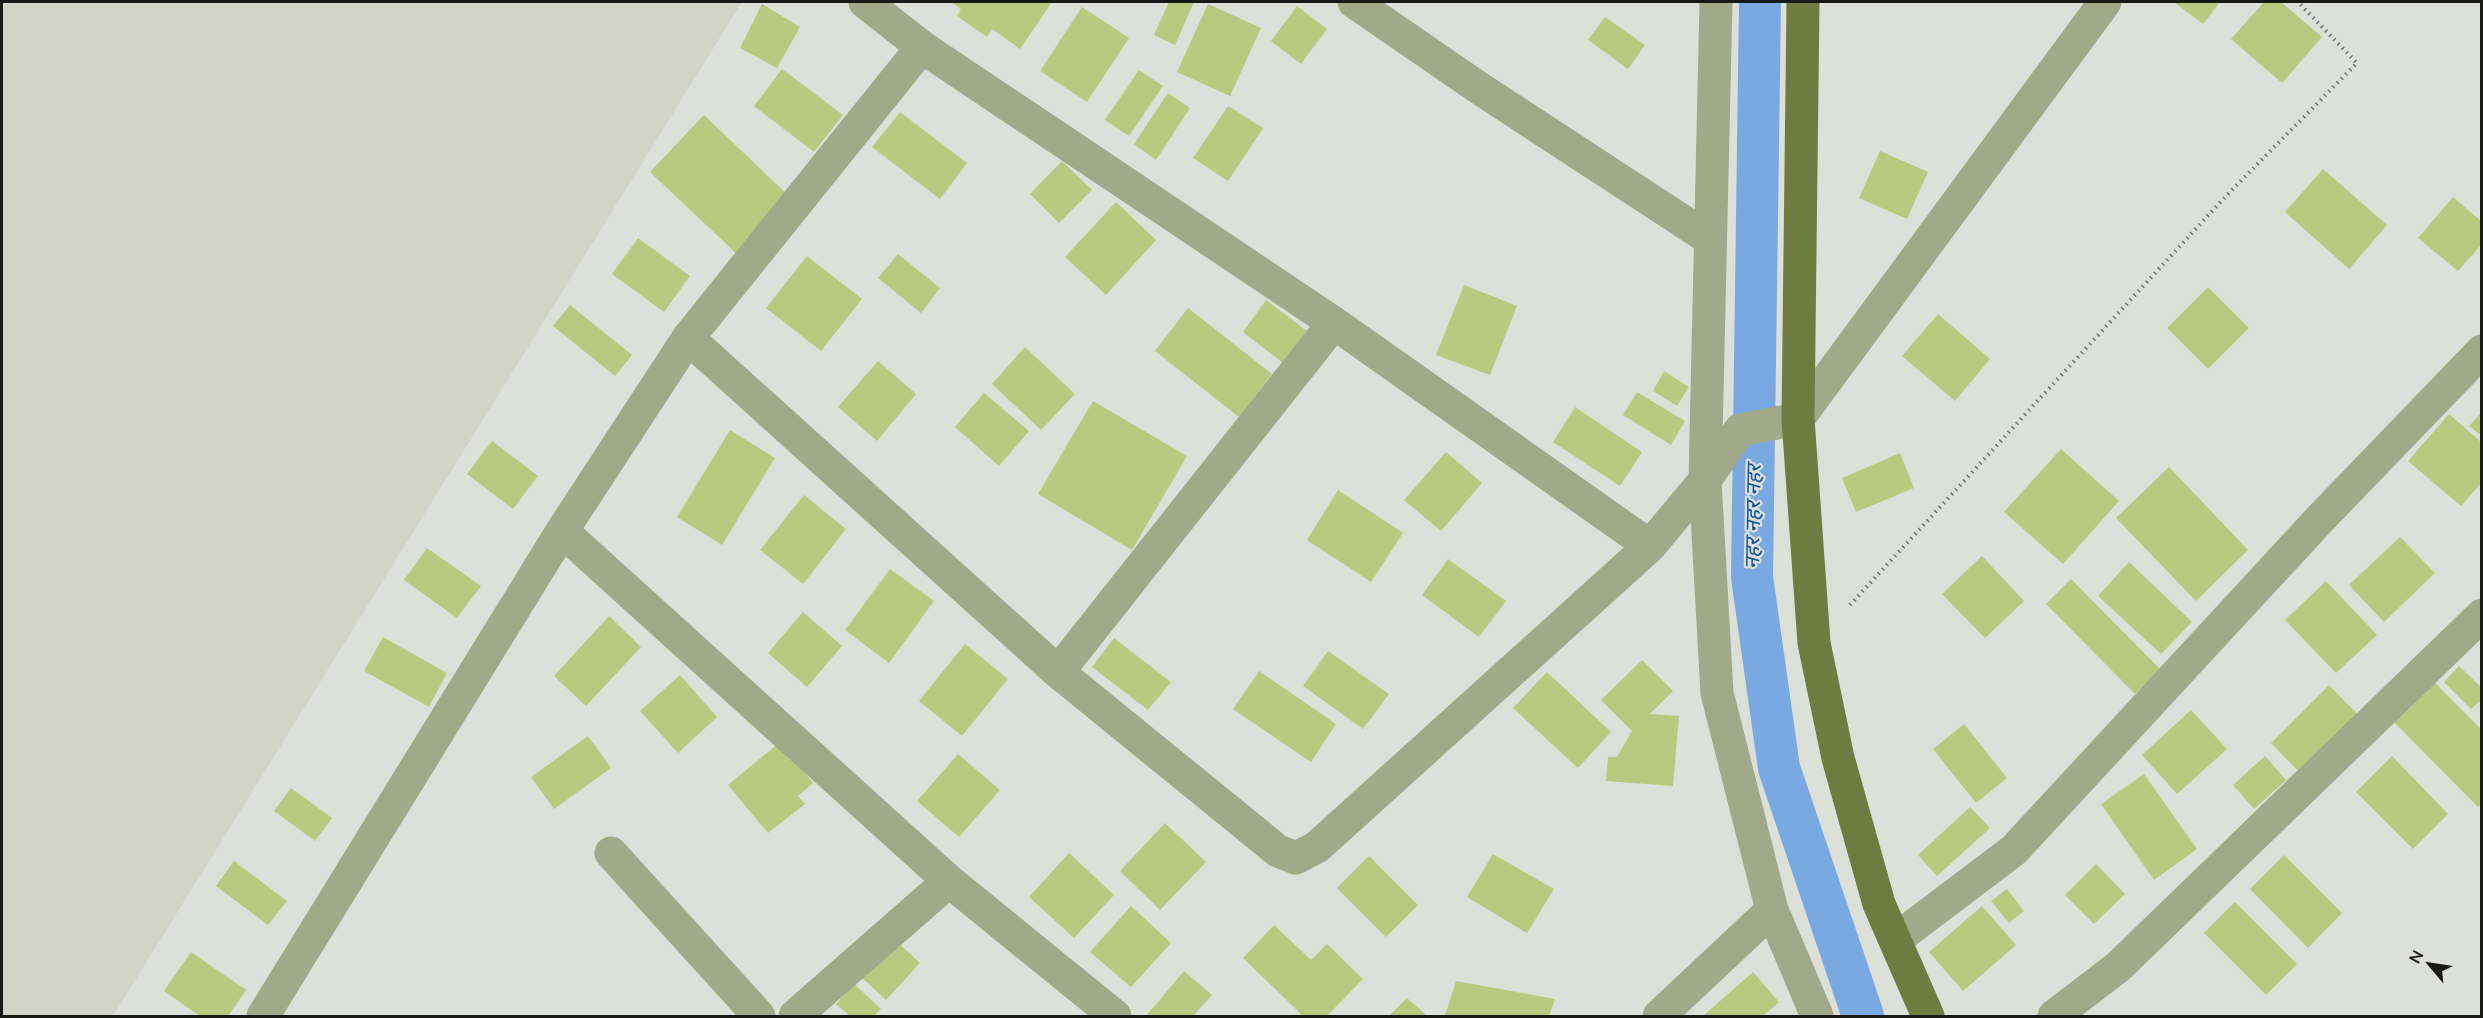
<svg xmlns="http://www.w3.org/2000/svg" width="2483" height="1018" font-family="'Nunito Sans','Noto Sans Devanagari',sans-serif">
  <rect width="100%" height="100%" fill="#dddfd9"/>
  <path fill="#d1d4c7" d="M2 2H742L113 1016H2Z"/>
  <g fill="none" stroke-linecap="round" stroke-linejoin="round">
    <path stroke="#7aa9e2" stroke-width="42" d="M1760 2 1752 577 1779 768 1863 1016"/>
  </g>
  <path fill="#b9c980" d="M951 2H1052L1020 49 992 29 987 37 957 16 961 9Z
    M1169 2H1194L1175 45 1154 35Z
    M2174 2H2220L2203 24Z
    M2264 2H2281L2322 37 2282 83 2231 39Z
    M762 4 800 27 777 68 740 48Z
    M1208 4 1261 28 1230 96 1177 72Z
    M1297 6 1327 29 1301 64 1271 41Z
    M1082 7 1129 38 1087 102 1040 71Z
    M1605 17 1645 45 1628 69 1588 40Z
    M782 69 843 115 814 152 754 106Z
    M1139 70 1163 86 1129 136 1105 120Z
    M1168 93 1190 108 1156 160 1134 144Z
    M1228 106 1263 128 1228 181 1193 158Z
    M900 112 967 163 940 199 872 147Z
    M704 115 793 200 739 256 650 172Z
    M1880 151 1928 172 1907 219 1859 198Z
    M1062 161 1092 190 1059 223 1030 194Z
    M2323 169 2387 225 2349 269 2285 212Z
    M2453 197 2482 222V244L2458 271 2418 238Z
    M1116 202 1156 240 1106 295 1065 257Z
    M638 238 690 276 664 312 612 274Z
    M898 254 940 288 921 313 878 278Z
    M807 256 862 299 821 351 766 308Z
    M1464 285 1517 306 1490 375 1436 355Z
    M2208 287 2249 328 2208 369 2167 328Z
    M1266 300 1307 331 1283 363 1243 332Z
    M570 305 632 355 615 376 553 326Z
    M1188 308 1272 374 1239 417 1155 351Z
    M1938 314 1990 359 1955 401 1902 356Z
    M1025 347 1075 394 1041 430 992 384Z
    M878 361 916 394 877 441 838 407Z
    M1664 371 1689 387 1677 406 1653 391Z
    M1637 392 1685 421 1671 445 1623 415Z
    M984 393 1029 431 999 466 955 427Z
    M1093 401 1187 456 1132 550 1038 494Z
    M1575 407 1642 452 1620 486 1553 442Z
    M2482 412V436L2469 426Z
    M2449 414 2482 443V482L2461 506 2408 461Z
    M730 430 775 458 722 545 677 517Z
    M492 441 538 476 513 509 467 474Z
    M2061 449 2119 501 2063 564 2004 512Z
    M1446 452 1482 483 1441 531 1404 500Z
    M1900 453 1914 488 1856 512 1842 478Z
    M2169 467 2248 550 2196 601 2116 518Z
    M1338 490 1403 533 1371 582 1307 540Z
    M804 495 846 529 803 584 760 550Z
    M2400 537 2435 573 2384 622 2349 585Z
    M427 548 481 586 457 618 404 580Z
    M1982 556 2024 601 1985 638 1942 594Z
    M1448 559 1506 601 1479 637 1422 595Z
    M2129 562 2192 622 2161 654 2098 596Z
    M890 569 934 601 889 663 845 630Z
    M2071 579 2160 669 2135 694 2046 604Z
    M2326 581 2377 635 2336 673 2285 620Z
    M803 612 842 646 807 687 768 653Z
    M609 616 641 647 586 706 554 676Z
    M383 637 447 673 429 707 364 671Z
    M1114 638 1171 682 1148 710 1092 667Z
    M965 644 1008 679 962 736 919 701Z
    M1328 651 1389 694 1363 729 1303 686Z
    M1642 660 1673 691 1650 714 1679 716 1673 786 1606 781 1608 757H1617L1632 731 1601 700Z
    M2459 666 2482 688V699L2471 709 2444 682Z
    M1259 671 1336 724 1311 762 1233 709Z
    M1547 672 1611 732 1578 768 1513 708Z
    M680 675 717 717 678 753 640 711Z
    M2429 677 2482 730V803L2478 807 2390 718Z
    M2329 685 2361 718 2303 776 2271 743Z
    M2191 710 2227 749 2177 794 2142 755Z
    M1964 724 2007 778 1976 803 1933 749Z
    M588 736 611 768 554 809 531 777Z
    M780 742 813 783 798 796 805 804 768 833 728 785Z
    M958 754 1000 790 959 837 917 801Z
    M2265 756 2286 780 2254 809 2233 785Z
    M2392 756 2448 814 2413 849 2356 792Z
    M2144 774 2197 849 2154 880 2101 804Z
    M291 788 332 818 315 841 274 811Z
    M1970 807 1990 828 1937 876 1918 855Z
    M1165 823 1206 862 1160 910 1120 871Z
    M1069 853 1114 895 1074 938 1029 897Z
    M1493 854 1554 889 1527 933 1467 897Z
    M2284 855 2342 913 2308 948 2250 889Z
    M1369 856 1418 905 1386 937 1337 888Z
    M234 861 287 901 268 925 216 886Z
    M2096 864 2125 894 2094 924 2065 895Z
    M2007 889 2024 911 2009 923 1991 901Z
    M2235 902 2297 964 2266 995 2204 933Z
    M1131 906 1171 943 1131 987 1090 952Z
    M1982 906 2016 945 1963 991 1929 952Z
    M1274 925 1311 960 1327 944 1363 979 1327 1016H1303L1243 958Z
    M895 940 920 963 886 1000 861 977Z
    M191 952 246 990 228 1016H200L164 991Z
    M1184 971 1212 995 1193 1016H1149L1147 1015Z
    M1753 972 1779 1002 1763 1016H1703Z
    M1456 981 1555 999 1549 1016H1445Z
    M854 984 881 1009 874 1016H850L836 1004Z
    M1407 998 1426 1015 1425 1016H1389Z"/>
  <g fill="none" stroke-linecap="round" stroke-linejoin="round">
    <path stroke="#72736f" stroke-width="4" stroke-dasharray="1.5 4.5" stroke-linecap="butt" d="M1850 605 2226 196 2357 63 2298 2"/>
    <path stroke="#a1a98a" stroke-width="33" d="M865 2 922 47 1334 323 1650 546
      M1354 2 1479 88 1710 239
      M1716 2 1705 480 1717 693 1772 910 1817 1016
      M688 338 1058 672 1278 851 1296 858 1317 847 1650 546 1705 480 1740 430 1798 419 2105 2
      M562 531 949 881 1115 1016
      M1058 672 1334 323
      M611 853 759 1016
      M1895 940 2014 850 2319 520 2482 351
      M263 1016 562 531 688 338 922 47
      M795 1016 949 881
      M1659 1016 1772 910
      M2054 1016 2118 967 2482 615"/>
    <path stroke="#6f7b41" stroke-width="33" d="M1803 2 1798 419 1814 643 1838 758 1879 904 1928 1016"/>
  </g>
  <g text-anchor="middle" stroke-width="4.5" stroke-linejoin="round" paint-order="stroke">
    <g font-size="21" font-style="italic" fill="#135397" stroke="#dddfd9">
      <text transform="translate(1753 517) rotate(-89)" y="7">नहर नहर नहर</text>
    </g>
  </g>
  <rect width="2483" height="1018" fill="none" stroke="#191917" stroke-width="6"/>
  <g transform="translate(2429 964) rotate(299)" stroke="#dddfd9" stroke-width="4.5" paint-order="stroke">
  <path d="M0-4.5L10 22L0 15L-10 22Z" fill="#191917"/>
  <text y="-9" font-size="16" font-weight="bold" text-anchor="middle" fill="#191917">N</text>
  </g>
</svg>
